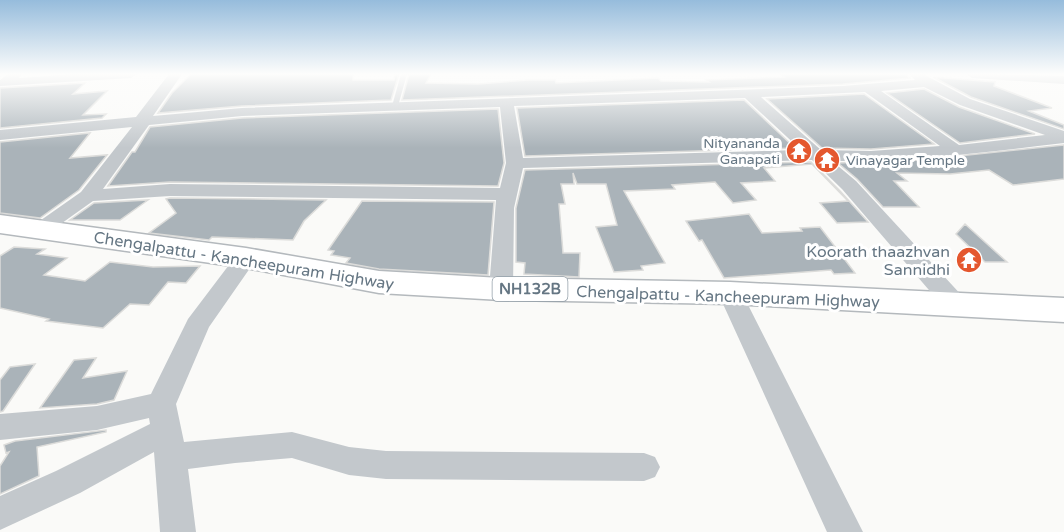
<svg xmlns="http://www.w3.org/2000/svg" width="1064" height="532" font-family="'Varela Round',sans-serif">
  <rect width="100%" height="100%" fill="#fafaf8"/>
  <path fill="#aab3b9" stroke="#dcdcda" stroke-width="1.5" d="M191 74H353V80H394L395 74H399L391 100 242 106 158 113 172 93Z
    M409 74H431L426 83 478 84 528 80H555L556 83 658 78 661 81 709 82 706 80 784 77 780 74H905L910 78 843 84 402 100Z
    M933 77 995 82 994 86 1052 108 1029 111 1064 125V129L971 97Z
    M85 83 73 94 107 91 83 115 106 114 102 118 0 128V88Z
    M924 89 959 107 1035 134 960 143 887 93Z
    M864 94 934 144 871 149 822 148 767 99Z
    M744 100 795 148 525 156 517 108Z
    M498 109 504 163 498 186 170 182 108 186 132 152H135L150 127 242 118Z
    M90 133 70 158 107 155 79 190 40 218 0 213V142Z
    M1064 145V179L1013 185 989 170 950 174 897 173 907 181H894L919 207H883L857 179 838 163 920 160Z
    M811 162 840 191 868 222 837 223 820 203 848 201 812 164 764 168 775 181 741 183 756 200 733 203 715 182 672 185 675 189 624 191 665 263 641 266 643 270 614 272 596 227 617 225 606 184H577L573 173 574 184H561L565 204H559L563 253H580L579 277 524 274 525 263 516 262V208L525 170Z
    M166 199 170 198 326 200 304 221 293 240 212 237 209 240 149 233 176 213Z
    M148 200 120 220H70L94 203Z
    M362 201 494 202 488 275 379 269 346 263 350 258 331 255 334 251 328 250Z
    M749 214 762 233 802 231 800 228 820 227 855 273 834 274 831 270 724 278 702 240 699 241 686 221Z
    M965 224 1007 262H985L956 234Z
    M14 247 45 249 37 254 67 258 44 275 85 281 110 262 153 267 200 266 186 283 168 282 149 305 130 304 103 328 46 321 49 319 0 308V256Z
    M96 358 83 378 127 371 114 400 97 404 40 408 74 360Z
    M35 364 3 411 0 412V380L10 367Z
    M106 430V432L37 447 39 476 0 494V466L9 452 6 453 4 445 15 441Z"/>
  <g fill="none" stroke-linecap="round" stroke-linejoin="round">
    <g stroke="#b4b9bd" stroke-width="3">
      <path id="highway" d="M0 215 246 248 379 271 501 278 730 282 1064 298V322L730 304 501 300 379 293 246 268 0 233Z"/>
    </g>
    <path fill="#c3c8cc" fill-rule="evenodd" d="M401 74H407L398 106 395 108 392 106Z"/>
    <path fill="#c3c8cc" fill-rule="evenodd" d="M8 74H22L19 78 76 74H137L131 78 0 86V80Z
      M169 74H182L153 116 242 108 843 86 915 80 909 74H923L970 99 1064 131V143C987 152 910 162 832 161L856 181 965 299 968 305 965 311 956 313 947 311 842 189 812 160 523 168 514 208 513 289 509 294 501 297 493 294 489 289 496 200 170 196 93 201 48 233 41 235 34 233 31 229 34 225 81 192 132 127 0 140V130L136 117ZM924 87 960 105 1045 135 959 145 881 91ZM865 92 940 146 871 151 821 150 761 97ZM745 98 801 150 523 158 514 106ZM500 107 506 163 500 188 170 184 103 189 149 125 242 116Z
      M966 74 1064 76V84L972 78Z
      M246 251 254 253 257 258 209 327 176 404 184 442 292 432 349 447 386 451 644 453 655 457 660 467 655 477 644 481 386 479 349 475 292 458 235 463 188 469 196 532H160L154 452 80 493 0 530V496L56 471 150 424 149 418 97 430 0 440V414L97 406 151 394 188 319 238 253Z
      M730 285 738 288 742 293 863 532H827L718 293 722 288Z"/>
    <use href="#highway" fill="#fff" fill-rule="evenodd"/>
  </g>
  <linearGradient id="sky" x2="0" y2="1"><stop stop-color="#96bcdc"/><stop offset="0.5" stop-color="#fdfdfc"/><stop offset="1" stop-color="#fdfdfc" stop-opacity="0"/></linearGradient>
  <rect width="1064" height="148" fill="url(#sky)"/>
  <defs>
    <g id="temple-disc" transform="scale(1.35)"><circle r="9.5" fill="#e4572e" stroke="#fff"/><path d="M0-6L5-2H3V0L6.5 2.5H4V6H1.5V3h-3V6H-4V2.5H-6.5L-3 0V-2H-5Z" fill="#fff"/></g>
  </defs>
  <g fill-rule="evenodd">
    <use href="#temple-disc" x="799" y="151"/>
    <use href="#temple-disc" x="827" y="160"/>
    <use href="#temple-disc" x="969" y="260"/>
  </g>
  <g text-anchor="middle" stroke-width="6" stroke-linejoin="round" paint-order="stroke">
    <g font-size="14" fill="#657683" stroke="#fff" text-anchor="end">
      <text x="780" y="148">Nityananda<tspan x="780" dy="16">Ganapati</tspan></text>
      <text x="846" y="165" text-anchor="start">Vinayagar Temple</text>
    </g>
    <rect fill="#fff" stroke="#939fa8" stroke-width="1.5" x="492.5" y="277" width="75" height="24" rx="4.5"/>
    <g font-size="15" font-weight="bold" fill="#657683">
      <text x="530" y="294">NH132B</text>
    </g>
    <g font-size="16" fill="#657683" stroke="#fff" text-anchor="end">
      <text x="950" y="257">Koorath thaazhvan<tspan x="950" dy="18">Sannidhi</tspan></text>
    </g>
    <g font-size="16" fill="#657683" stroke="#fff">
      <text transform="translate(244 260) rotate(9)" y="6">Chengalpattu - Kancheepuram Highway</text>
      <text transform="translate(728 296) rotate(2)" y="6">Chengalpattu - Kancheepuram Highway</text>
    </g>
  </g>
</svg>
